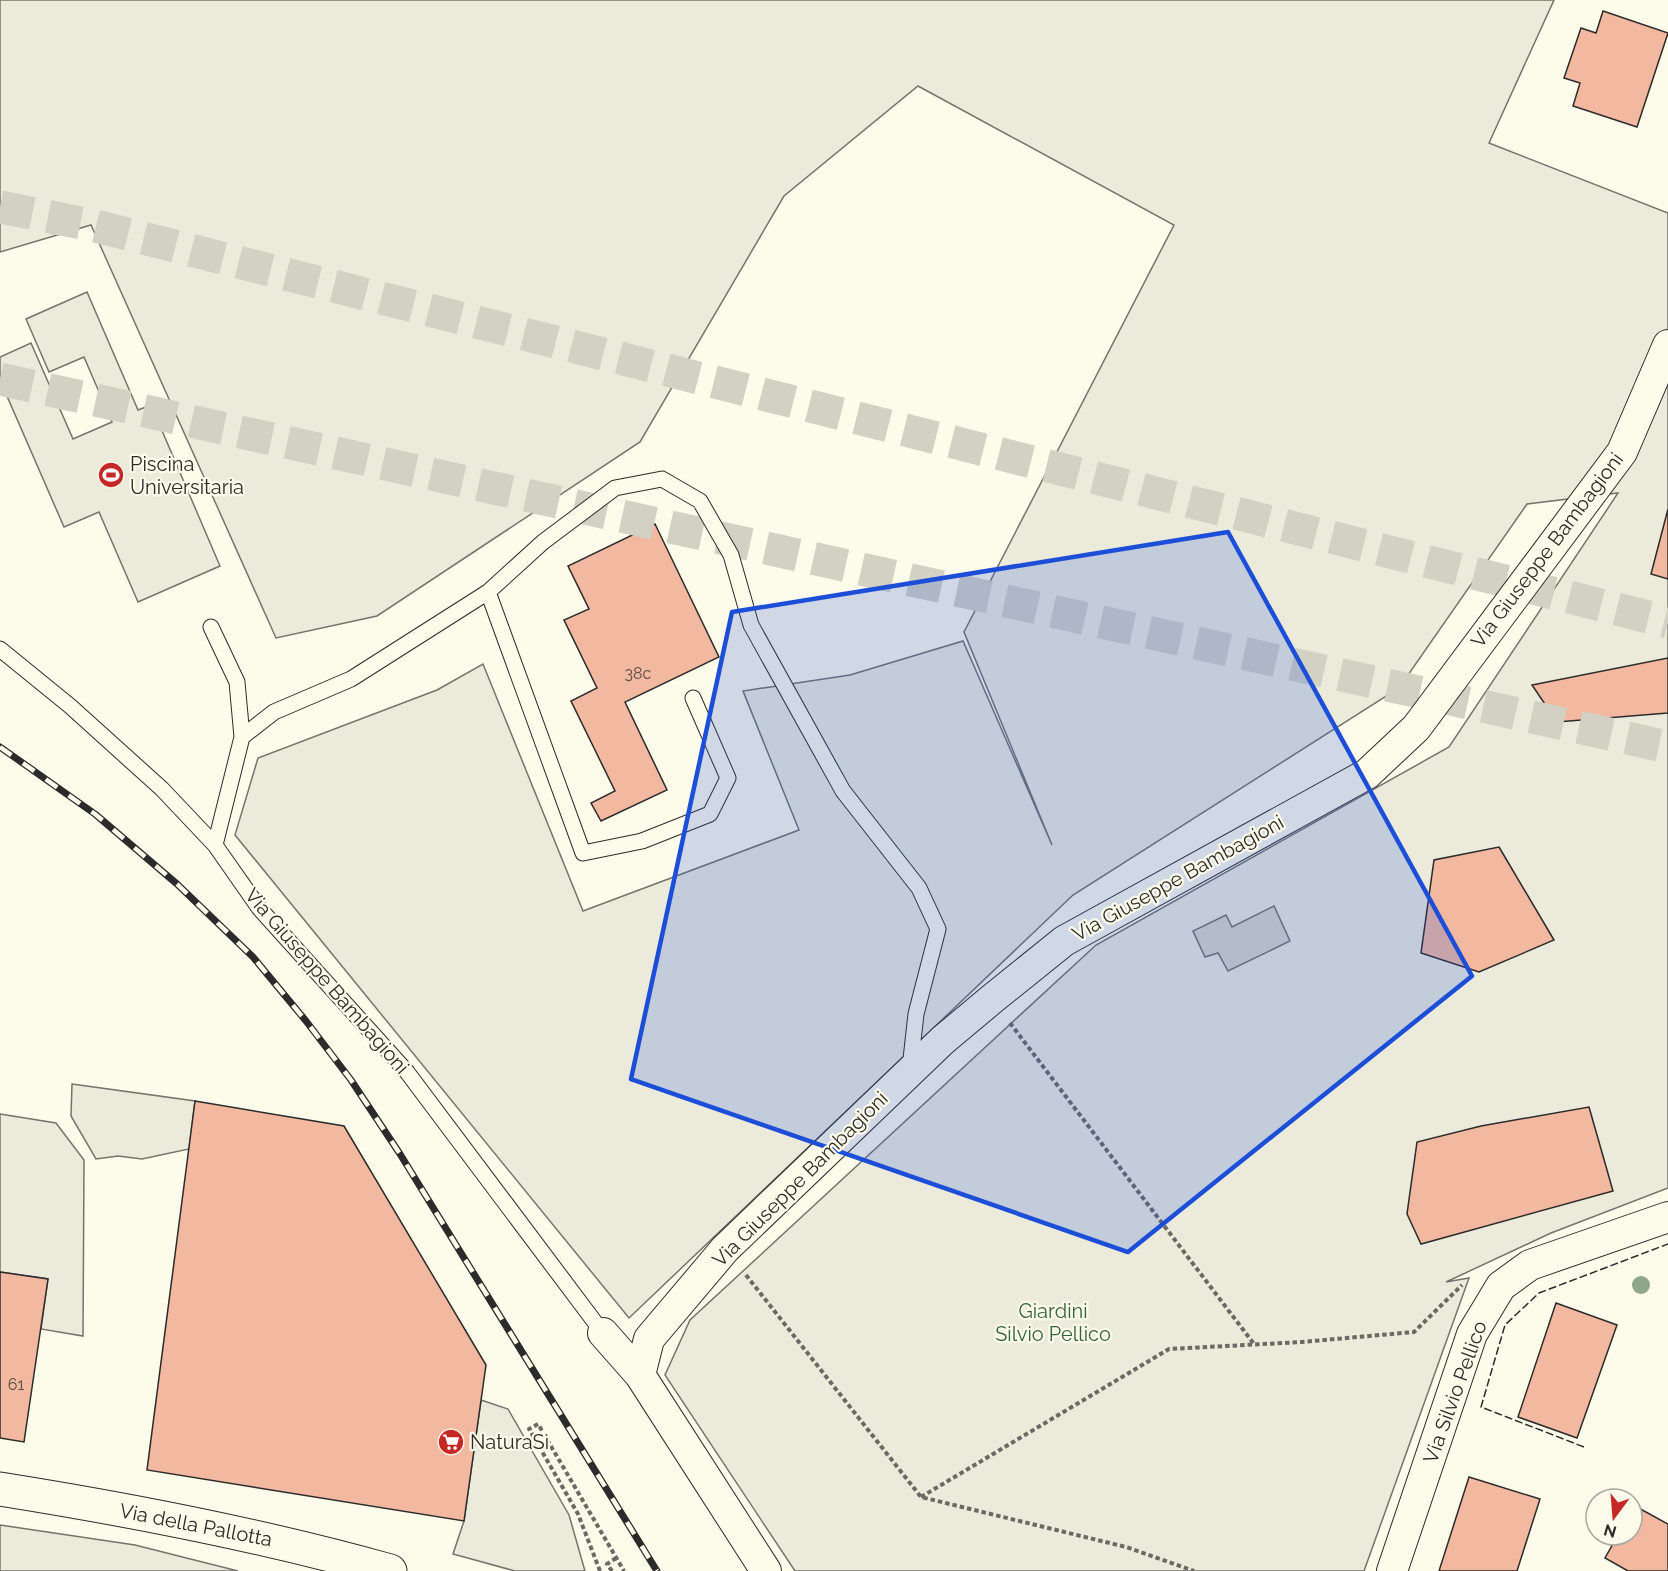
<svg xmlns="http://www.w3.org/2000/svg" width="1668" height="1571" font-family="Raleway,sans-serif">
  <rect width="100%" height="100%" fill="#fdfbea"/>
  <path fill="#ecebdb" stroke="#74746e" stroke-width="1.5" d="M0 0H1554L1489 143 1668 213V1188L1551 1233 1446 1282 1469 1278 1364 1571H795L665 1375 690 1320 1096 945 1449 747 1618 493 1527 504 1399 688 1073 895 629 1318 235 835 258 758 437 690 483 664 583 911 799 830 743 691 850 675 963 641 1052 845 964 632 1174 225 918 86 784 196 640 442 377 616 276 638 91 225 0 252Z
    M87 292 138 410 151 405 220 566 138 602 99 512 64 527 0 380V357L31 343 73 439 112 422 84 357 49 372 26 319Z
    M0 1525 135 1545 238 1571H0Z"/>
  <path fill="#eceadb" stroke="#74746e" stroke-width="1.5" d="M72 1084 195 1101 189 1149 142 1159 118 1156 96 1159 71 1116Z
    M0 1114 56 1123 84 1160 83 1336 41 1329 48 1279 0 1272Z
    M481 1400 508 1409 569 1515 585 1571H515L453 1554 464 1521Z"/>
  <path fill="#d8d7c9" stroke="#74746e" stroke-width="1.5" d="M1274 906 1290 941 1228 971 1218 953 1205 957 1193 931 1226 915 1232 927Z"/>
  <path fill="#f2b8a0" stroke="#2b2b2b" stroke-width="1.5" d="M1603 11 1668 33 1637 127 1573 106 1580 83 1564 78 1581 28 1596 33Z
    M1668 509V579L1651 574Z
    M655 524 719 657 625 702 667 790 601 821 591 803 615 791 571 701 597 688 564 620 589 609 568 566Z
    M1668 658V713L1557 722 1532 685Z
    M1499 847 1554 940 1479 972 1421 953 1434 860Z
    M195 1101 344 1126 486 1365 464 1521 147 1470Z
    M1589 1107 1613 1191 1421 1244 1407 1214 1417 1142 1481 1126Z
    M0 1272 48 1279 24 1442 0 1438Z
    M1556 1303 1617 1325 1577 1438 1518 1417Z
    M1469 1477 1540 1499 1517 1571H1439Z
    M1635 1506 1668 1524V1571H1628L1605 1558 1618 1535H1632V1510Z"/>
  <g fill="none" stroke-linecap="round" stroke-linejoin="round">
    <path stroke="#d3d1c4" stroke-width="33" stroke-dasharray="33 16" stroke-linecap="butt" d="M0 207 91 225 1668 622
      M0 379 1668 747"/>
    <g stroke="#2b2b2b" stroke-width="17">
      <path id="service" d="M488 592 583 853 642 841 710 814 728 778 693 698
        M211 627 237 682 242 737
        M0 649 70 706 162 789 215 845
        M603 1333 407 1072 259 908 215 845 242 737 274 712 351 679 488 592 543 542 615 488 662 479 700 501 731 555 751 625 843 791 919 888 938 929 916 1014 910 1068"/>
    </g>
    <g stroke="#2b2b2b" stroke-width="32">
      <path id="minor" d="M603 1333 640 1375 766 1571
        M640 1375 649 1339 725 1249 943 1040 992 999 1064 941 1367 774 1416 728 1622 452 1668 345
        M1392 1571 1472 1334 1501 1286 1530 1265 1668 1217"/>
    </g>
    <g stroke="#2b2b2b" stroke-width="35">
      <path id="secondary" d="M0 1489C132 1510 262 1535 390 1571"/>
    </g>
    <path stroke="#6a6964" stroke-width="4" stroke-dasharray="4.5 3" stroke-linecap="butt" d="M1010 1023 1254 1344
      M746 1275 921 1497 1126 1547 1194 1571
      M921 1497 1169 1349 1302 1342 1414 1332 1462 1285
      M600 1571 578 1514 529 1429 538 1424 624 1571
      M612 1571 607 1564 616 1558"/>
    <use href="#service" stroke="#fdfbea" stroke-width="15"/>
    <use href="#minor" stroke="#fdfbea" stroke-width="30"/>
    <use href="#secondary" stroke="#fdfbea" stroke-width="33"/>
    <g stroke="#2b2b2b" stroke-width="7">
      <path id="rail" d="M0 747 95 814 177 884 253 957 306 1021 351 1080 400 1154 657 1571"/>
    </g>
    <use href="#rail" stroke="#fdfbea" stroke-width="4.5" stroke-dasharray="14" stroke-linecap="butt"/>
    <path stroke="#2b2b2b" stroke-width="1.5" stroke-dasharray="8 3" stroke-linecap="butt" d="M1584 1447 1481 1407 1505 1325 1539 1293 1668 1244"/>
  </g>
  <circle fill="#8ea78a" cx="1641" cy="1285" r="9"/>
  <path fill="#1d4ed8" fill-opacity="0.2" stroke="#1d4ed8" stroke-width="4.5" stroke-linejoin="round" d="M1228 532 1472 976 1128 1252 631 1079 732 612Z"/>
  <defs>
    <g id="stadium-disc" transform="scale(1.35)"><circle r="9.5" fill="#c62828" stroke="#fdfbea"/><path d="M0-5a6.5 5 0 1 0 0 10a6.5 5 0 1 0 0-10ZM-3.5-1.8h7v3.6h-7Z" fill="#fff"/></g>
    <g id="supermarket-disc" transform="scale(1.35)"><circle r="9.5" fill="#c62828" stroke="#fdfbea"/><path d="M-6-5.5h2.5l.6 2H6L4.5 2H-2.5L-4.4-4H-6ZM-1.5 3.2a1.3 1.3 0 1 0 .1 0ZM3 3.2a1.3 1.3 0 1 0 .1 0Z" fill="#fff"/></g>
  </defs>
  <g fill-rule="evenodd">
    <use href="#stadium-disc" x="111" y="475"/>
    <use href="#supermarket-disc" x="451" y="1442"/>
  </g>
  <g text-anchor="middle" stroke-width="4.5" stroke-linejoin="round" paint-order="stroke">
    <g font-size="16" fill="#5d4e48">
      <text x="638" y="679">38c</text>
      <text x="16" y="1390">61</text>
    </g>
    <g font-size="20" fill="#2b2b2b" stroke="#fdfbea" text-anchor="start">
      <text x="130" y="471">Piscina<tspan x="130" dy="23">Universitaria</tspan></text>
      <text x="470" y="1449">NaturaSì</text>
    </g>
    <g font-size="20" fill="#2b2b2b" stroke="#fdfbea">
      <text transform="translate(1547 550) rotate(-53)" y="7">Via Giuseppe Bambagioni</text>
      <text transform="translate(1178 878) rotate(-29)" y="7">Via Giuseppe Bambagioni</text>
      <text transform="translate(327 981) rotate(49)" y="7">Via Giuseppe Bambagioni</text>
      <text transform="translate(800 1179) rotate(-45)" y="7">Via Giuseppe Bambagioni</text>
      <text transform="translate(1455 1392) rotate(-70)" y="7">Via Silvio Pellico</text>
      <text transform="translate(196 1525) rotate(11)" y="7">Via della Pallotta</text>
    </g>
    <g font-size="20" fill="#34623c" stroke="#fdfbea">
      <text x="1053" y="1318">Giardini<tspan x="1053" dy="23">Silvio Pellico</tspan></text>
    </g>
  </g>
  <g transform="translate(1614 1517) rotate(196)"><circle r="28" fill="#fdfbea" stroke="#a9a89e" stroke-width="1.5"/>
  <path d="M0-4.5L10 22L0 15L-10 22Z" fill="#c62828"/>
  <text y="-9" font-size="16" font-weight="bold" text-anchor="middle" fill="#2b2b2b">N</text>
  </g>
</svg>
